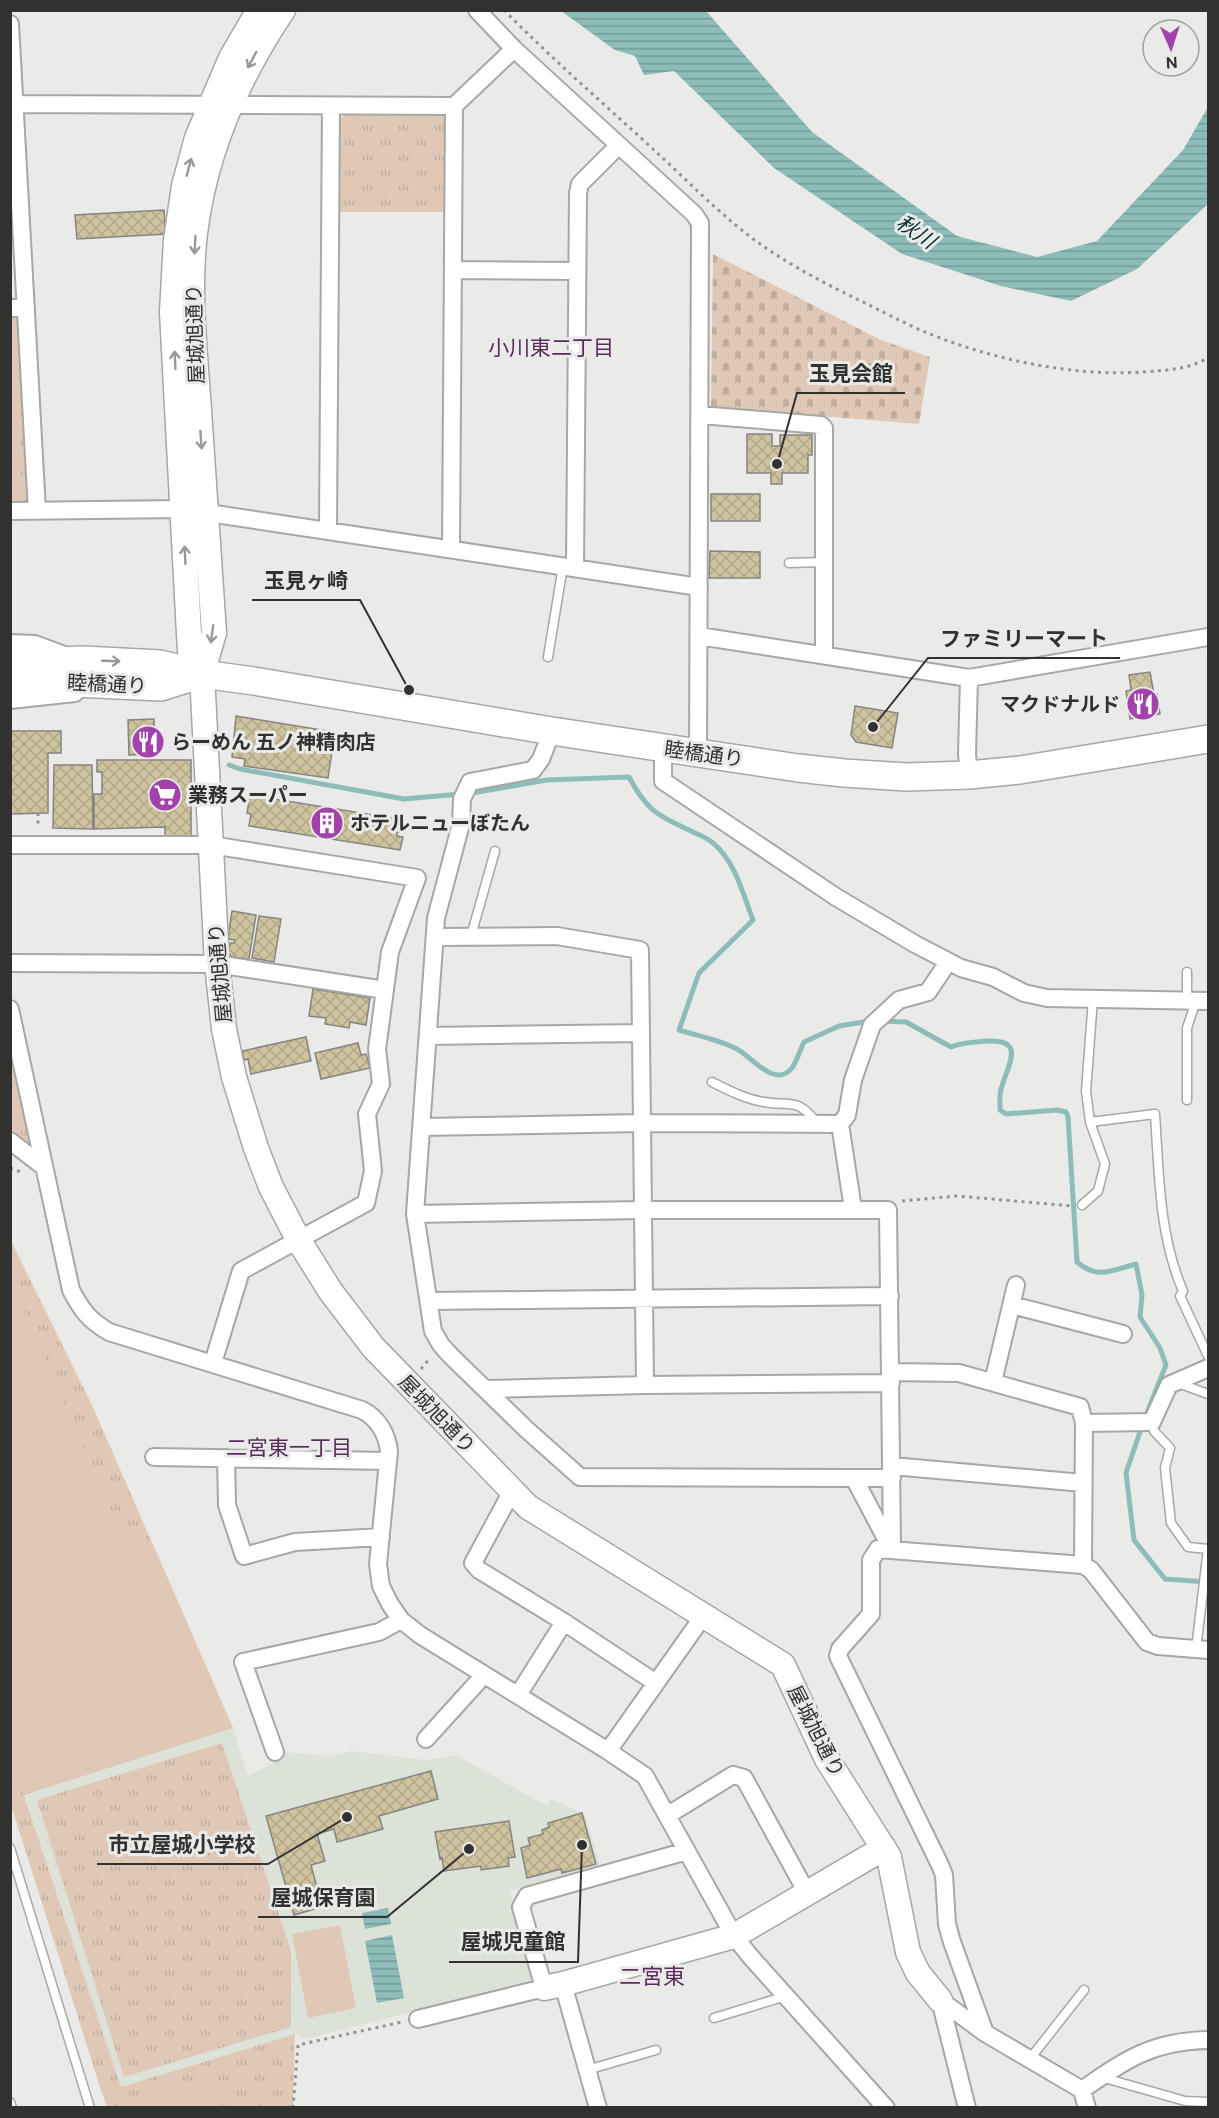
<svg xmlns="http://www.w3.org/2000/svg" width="1219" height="2118" font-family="'DM Sans','Noto Sans JP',sans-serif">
  <defs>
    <pattern id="grass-tufts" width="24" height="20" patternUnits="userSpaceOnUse" patternTransform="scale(1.5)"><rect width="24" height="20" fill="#e0c8b6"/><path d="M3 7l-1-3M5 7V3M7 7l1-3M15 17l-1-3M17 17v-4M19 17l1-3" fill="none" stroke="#c1ac9d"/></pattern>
    <pattern id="cemetery-stones" width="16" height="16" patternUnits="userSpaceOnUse" patternTransform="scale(1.5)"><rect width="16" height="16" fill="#e0c8b6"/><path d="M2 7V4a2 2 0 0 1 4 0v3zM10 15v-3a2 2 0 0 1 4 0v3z" fill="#c1ac9d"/></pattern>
    <pattern id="water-rules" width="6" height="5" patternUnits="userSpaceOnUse" patternTransform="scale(1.5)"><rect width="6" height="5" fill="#8dbdb9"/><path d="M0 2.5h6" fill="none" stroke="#749a97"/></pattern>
    <pattern id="building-cross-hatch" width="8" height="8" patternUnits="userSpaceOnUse" patternTransform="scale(1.5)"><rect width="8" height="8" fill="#cec39e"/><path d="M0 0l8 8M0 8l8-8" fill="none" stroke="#b1a888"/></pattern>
  </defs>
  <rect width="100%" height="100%" fill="#eaebe8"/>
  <path fill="#dde2d8" d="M233 1728 248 1776 279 1760 284 1752 331 1756 352 1751 426 1760 456 1755 547 1806 551 1799 585 1814 600 1865 510 1891 533 1975 529 1983 305 2039 295 2034 121 2087 24 1794Z"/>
  <path fill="url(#grass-tufts)" d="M346 113H440L447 119V212H338L340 120Z
    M10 315H18L28 502 11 503Z
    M10 1050 31 1144 24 1149 11 1136Z
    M10 1239 92 1405 233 1728 24 1795 121 2087 295 2034 293 2107H107L100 2087 11 1805Z
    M222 1743 291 1951V2027L124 2077 37 1800Z"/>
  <path fill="url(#cemetery-stones)" d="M713 254 881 340 930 357 919 424 711 407Z"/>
  <path fill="#e0c8b6" d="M10 1276 126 1547 151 1540 233 1728 24 1794 10 1756Z
    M340 1925 356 2008 308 2018 292 1934Z
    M213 2075 223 2107H122L120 2102Z"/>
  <path fill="url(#water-rules)" d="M561 11H706L812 132 957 236 1037 257 1097 241 1183 150 1208 107V204L1137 269 1071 301 1001 286 902 254 774 168 674 71 644 75 635 56 615 50Z
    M388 1908 391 1924 365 1929 362 1913Z
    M392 1935 404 1998 377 2003 365 1941Z"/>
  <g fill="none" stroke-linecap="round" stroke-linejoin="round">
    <path stroke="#8dbdb9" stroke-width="5" d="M229 765 240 769 404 799 472 793 547 780 629 777C646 809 656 815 689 830 696 834 707 837 713 843 735 861 743 894 753 920L699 973 679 1030C698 1036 720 1040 737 1049 752 1057 775 1089 792 1068 797 1061 800 1050 804 1042L839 1026 870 1021
      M882 1021 906 1022 951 1047C962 1042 975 1042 988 1041 1026 1039 1008 1065 1002 1086 999 1093 1000 1102 1000 1110L1006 1114 1057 1110 1066 1112 1068 1117 1077 1262C1098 1280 1112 1270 1136 1264L1142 1295 1140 1317 1160 1348 1166 1365 1143 1423 1126 1473 1134 1540 1165 1579 1208 1582"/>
  </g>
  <path fill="url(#building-cross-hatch)" stroke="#858481" stroke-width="1.5" d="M164 210 166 234 77 239 75 215Z
    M747 434H772V446H780V435H812V455H808V473H782V484H771V473H747Z
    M711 494H760V521H711Z
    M710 551 760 552V578H709Z
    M1150 672 1154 694H1157L1160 714 1130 719 1126 691 1131 690 1129 675Z
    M855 706 898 713 892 748 856 742 851 735Z
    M236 716 335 732 328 778 244 766 245 759 232 757Z
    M154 719 155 754 129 755 128 720Z
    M10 731H61V753H48V813L10 814Z
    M97 760H191V836H165V827L94 829V794H102V772H97Z
    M54 765H92L93 829 53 828Z
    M250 795 405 820 403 833 397 832V836L403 837 400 850 249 826 251 814 247 813Z
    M232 911 256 915 249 959 232 957 228 953 230 943H234L235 940 228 939Z
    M259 916 281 919 274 962 252 958Z
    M313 989 370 998 366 1025 350 1022 349 1028 325 1024 326 1018 309 1016Z
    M306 1037 311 1061 251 1074 248 1059 244 1060 242 1051Z
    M358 1043 361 1055 366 1054 370 1068 321 1079 315 1053Z
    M431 1771 438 1799 379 1816 383 1829 337 1842 334 1829 317 1834 325 1861 311 1865 322 1907 294 1915 266 1816Z
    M582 1813 596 1864 562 1873 561 1869 527 1878 521 1848 530 1845 528 1838 543 1834 542 1830 549 1827 548 1823Z
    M509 1821 515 1857 508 1858 509 1866 481 1870V1866L444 1871 442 1858 440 1859 435 1832Z"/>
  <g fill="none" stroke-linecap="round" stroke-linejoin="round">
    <g stroke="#a6a8a5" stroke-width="11">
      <path id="lane" d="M789 563 824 562
        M548 657 563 566
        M471 936 495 851
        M1187 972V1001
        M712 1082C728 1090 745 1099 764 1102 792 1107 797 1097 817 1123
        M1187 1100V1028L1196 1001
        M1090 1122 1155 1114C1159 1173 1159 1236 1183 1291L1180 1296 1208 1356
        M1082 1205 1098 1191 1105 1164 1090 1122 1086 1091 1093 999
        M1178 1383 1208 1394
        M1152 1422 1154 1431 1170 1448 1165 1468 1171 1523 1188 1547 1208 1549 1196 1649
        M10 1848 90 2108
        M714 2018 786 1996
        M1029 2060 1084 1990
        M587 2070 656 2050
        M1101 2077 1185 2101 1208 2102
        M10 2102 12 2108"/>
    </g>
    <g stroke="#a6a8a5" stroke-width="20">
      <path id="street" d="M477 10 514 49 694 214 700 223 698 753
        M10 24 37 511
        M10 104 454 106 514 49
        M454 270 577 271
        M10 308 26 307
        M700 415 821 425 824 428V655
        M10 511 182 509 699 587
        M328 529 331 106
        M451 549 454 106
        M575 568 578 193 580 184 619 145
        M699 636 969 678 1208 637
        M10 643 35 644 67 656
        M969 678 967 754 969 775
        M10 700 75 693
        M552 731 541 759 533 770 470 782 462 799 461 824 436 918 415 1214 433 1331 441 1345 451 1356 526 1429 580 1477 854 1478 892 1550
        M663 748V781L836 897 915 944 961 968 993 977 1024 993 1047 998 1208 1001
        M10 845H211L417 878 390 952 377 1049 381 1084 367 1114 373 1171 366 1203 241 1271 213 1363
        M435 937 557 936 640 950 645 1385
        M10 963 217 964 385 990
        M10 1009 71 1290C82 1311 89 1320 109 1332L362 1410C378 1418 387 1434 389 1451L378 1564 381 1586 390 1604 401 1620 420 1635 608 1751 645 1776 734 1936 750 1956 886 2108
        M428 1036 641 1033
        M840 1124 847 1115 853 1080 872 1025 899 1000 928 992 948 962
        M422 1127 642 1123 840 1124 853 1209
        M10 1141 44 1167
        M415 1214 643 1210H888L892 1546
        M429 1301 890 1296
        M1012 1305 1123 1334
        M890 1372 959 1373 1080 1407 1084 1423 1083 1565
        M993 1382 1016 1285
        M486 1389 645 1385 891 1383
        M1084 1423 1152 1422 1169 1385 1208 1368
        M154 1457 388 1461
        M226 1458 227 1505 244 1556 295 1542 381 1537
        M892 1466 1083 1483
        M854 1478H892
        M512 1491 473 1563 479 1570 564 1622 656 1683
        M518 1695 564 1622
        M426 1739 484 1675
        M608 1751 704 1615
        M275 1752 243 1662 379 1632 401 1620
        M668 1815 733 1775 744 1778 807 1893
        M563 1984 598 2108
        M940 2000 985 2033 1082 2090 1087 2108
        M940 2000 967 2108
        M418 2019 544 1988 521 1907 527 1896 687 1851
        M985 2033 952 1942 947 1924 944 1875 940 1865 838 1656 840 1649 871 1614V1560L878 1549 1083 1565 1091 1570 1147 1642 1158 1646 1208 1650
        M1082 2090C1126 2059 1153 2041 1208 2040"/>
    </g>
    <g stroke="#a6a8a5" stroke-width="27">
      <path id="secondary" d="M283 10C238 77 205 153 195 233 188 292 195 351 199 410 204 484 209 559 214 633L202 674 217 964 224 1029 234 1077 256 1148 271 1187 299 1241 331 1292 373 1347 528 1507 783 1665 827 1759 889 1857 908 1952 918 1973 940 2000
        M202 674 190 651 189 634 172 312 176 240 184 186 197 138 231 58 259 10
        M544 1988 563 1984 734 1936 884 1848"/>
    </g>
    <g stroke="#a6a8a5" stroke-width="30">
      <path id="primary" d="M10 663 83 660 160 664 202 674 254 681 552 731 798 768 844 773 906 777 969 775 1020 770 1208 739
        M10 680 161 687 202 674"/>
    </g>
    <path stroke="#929390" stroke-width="3" stroke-dasharray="3 4.5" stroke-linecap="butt" d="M504 10C552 59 603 103 653 149 688 181 727 222 766 248 798 270 834 288 869 305 885 313 901 321 918 329 985 358 1070 377 1143 372 1167 370 1186 370 1208 358
      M38 813V828
      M10 1168 21 1172
      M902 1201 957 1196 1072 1206
      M421 1369 430 1358
      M293 2108 298 2045 402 2022"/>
    <use href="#lane" stroke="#fff" stroke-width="8"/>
    <use href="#street" stroke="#fff" stroke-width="16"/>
    <use href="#secondary" stroke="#fff" stroke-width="24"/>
    <use href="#primary" stroke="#fff" stroke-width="27"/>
  </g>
  <defs><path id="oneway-shaft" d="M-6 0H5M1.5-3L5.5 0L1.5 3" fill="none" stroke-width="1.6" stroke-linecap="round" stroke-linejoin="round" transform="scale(1.5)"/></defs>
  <g stroke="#989898">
    <use href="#oneway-shaft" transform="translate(252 60) rotate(118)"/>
    <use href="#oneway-shaft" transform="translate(189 167) rotate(-75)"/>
    <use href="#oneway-shaft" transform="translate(195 245) rotate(93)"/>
    <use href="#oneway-shaft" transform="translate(175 360) rotate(-93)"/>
    <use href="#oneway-shaft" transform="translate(201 440) rotate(86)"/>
    <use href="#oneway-shaft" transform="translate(185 555) rotate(-93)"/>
    <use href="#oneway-shaft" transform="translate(212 634) rotate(98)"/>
    <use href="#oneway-shaft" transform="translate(111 661) rotate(2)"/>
  </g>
  <defs>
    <g id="restaurant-disc" transform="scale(1.725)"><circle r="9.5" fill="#a243ac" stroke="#eaebe8"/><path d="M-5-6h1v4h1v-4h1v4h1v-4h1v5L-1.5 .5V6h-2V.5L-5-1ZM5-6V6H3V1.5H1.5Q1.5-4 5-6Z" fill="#fff"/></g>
    <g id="supermarket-disc" transform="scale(1.725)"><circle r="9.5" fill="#a243ac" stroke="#eaebe8"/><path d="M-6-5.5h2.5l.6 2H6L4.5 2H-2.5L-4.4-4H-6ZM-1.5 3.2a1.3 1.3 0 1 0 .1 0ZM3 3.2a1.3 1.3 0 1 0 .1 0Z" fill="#fff"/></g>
    <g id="building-disc" transform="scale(1.725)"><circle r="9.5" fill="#a243ac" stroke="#eaebe8"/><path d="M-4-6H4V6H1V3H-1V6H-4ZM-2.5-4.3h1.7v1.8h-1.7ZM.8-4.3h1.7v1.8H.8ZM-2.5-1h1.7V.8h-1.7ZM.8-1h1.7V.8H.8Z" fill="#fff"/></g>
  </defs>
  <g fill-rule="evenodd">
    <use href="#restaurant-disc" x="1143" y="704"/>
    <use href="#restaurant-disc" x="148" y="742"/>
    <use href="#supermarket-disc" x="165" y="795"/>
    <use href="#building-disc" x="327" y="823"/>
  </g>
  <g text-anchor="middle" stroke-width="6" stroke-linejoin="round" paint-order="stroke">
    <g font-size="20" fill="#313130" stroke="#eaebe8">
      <text transform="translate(195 334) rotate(-92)" y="7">屋城旭通り</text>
      <text transform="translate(107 684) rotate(3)" y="7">睦橋通り</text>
      <text transform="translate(704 754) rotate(8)" y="7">睦橋通り</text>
      <text transform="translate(220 973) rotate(-95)" y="7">屋城旭通り</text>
      <text transform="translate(437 1414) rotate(46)" y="7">屋城旭通り</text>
      <text transform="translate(816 1731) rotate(63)" y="7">屋城旭通り</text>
    </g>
    <g font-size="20" font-weight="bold" fill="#313130" stroke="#eaebe8" text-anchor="start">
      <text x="1120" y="711" text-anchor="end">マクドナルド</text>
      <text x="171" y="749">らーめん 五ノ神精肉店</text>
      <text x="188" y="802">業務スーパー</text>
      <text x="350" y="830">ホテルニューぼたん</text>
    </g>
    <g font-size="21" font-style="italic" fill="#00312f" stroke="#eaebe8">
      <text transform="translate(916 232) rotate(34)" y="7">秋川</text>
    </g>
    <g font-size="21" fill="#592b5d" stroke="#eaebe8">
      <text x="551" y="355">小川東二丁目</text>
      <text x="289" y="1455">二宮東一丁目</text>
    </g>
    <g font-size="22" fill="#592b5d" stroke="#eaebe8">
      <text x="652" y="1984">二宮東</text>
    </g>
  </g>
  <path fill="none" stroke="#313130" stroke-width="2" d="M777 464L797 393H905M409 690L360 600H252M873 727L928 658H1120M347 1817L268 1864H97M469 1849L387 1917H258M582 1845L578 1962H449"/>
  <g fill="#313130" stroke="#eaebe8" stroke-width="2">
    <circle cx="777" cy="464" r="6"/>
    <circle cx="409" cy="690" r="6"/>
    <circle cx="873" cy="727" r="6"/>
    <circle cx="347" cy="1817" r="6"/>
    <circle cx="469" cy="1849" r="6"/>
    <circle cx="582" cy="1845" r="6"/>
  </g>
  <g font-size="21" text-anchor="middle" font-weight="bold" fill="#313130" stroke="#eaebe8" stroke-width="6" stroke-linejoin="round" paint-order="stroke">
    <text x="851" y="381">玉見会館</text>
    <text x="306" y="588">玉見ヶ崎</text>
    <text x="1024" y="646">ファミリーマート</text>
    <text x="182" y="1852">市立屋城小学校</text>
    <text x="323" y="1905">屋城保育園</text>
    <text x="513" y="1949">屋城児童館</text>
  </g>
  <rect width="1219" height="2118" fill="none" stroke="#313130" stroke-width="24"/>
  <g transform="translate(1171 48) rotate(177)"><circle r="28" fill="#eaebe8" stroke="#a0a19e" stroke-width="1.5"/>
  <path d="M0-4.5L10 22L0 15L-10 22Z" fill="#a243ac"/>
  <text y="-9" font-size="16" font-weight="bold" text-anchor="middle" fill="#313130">N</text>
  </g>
</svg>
